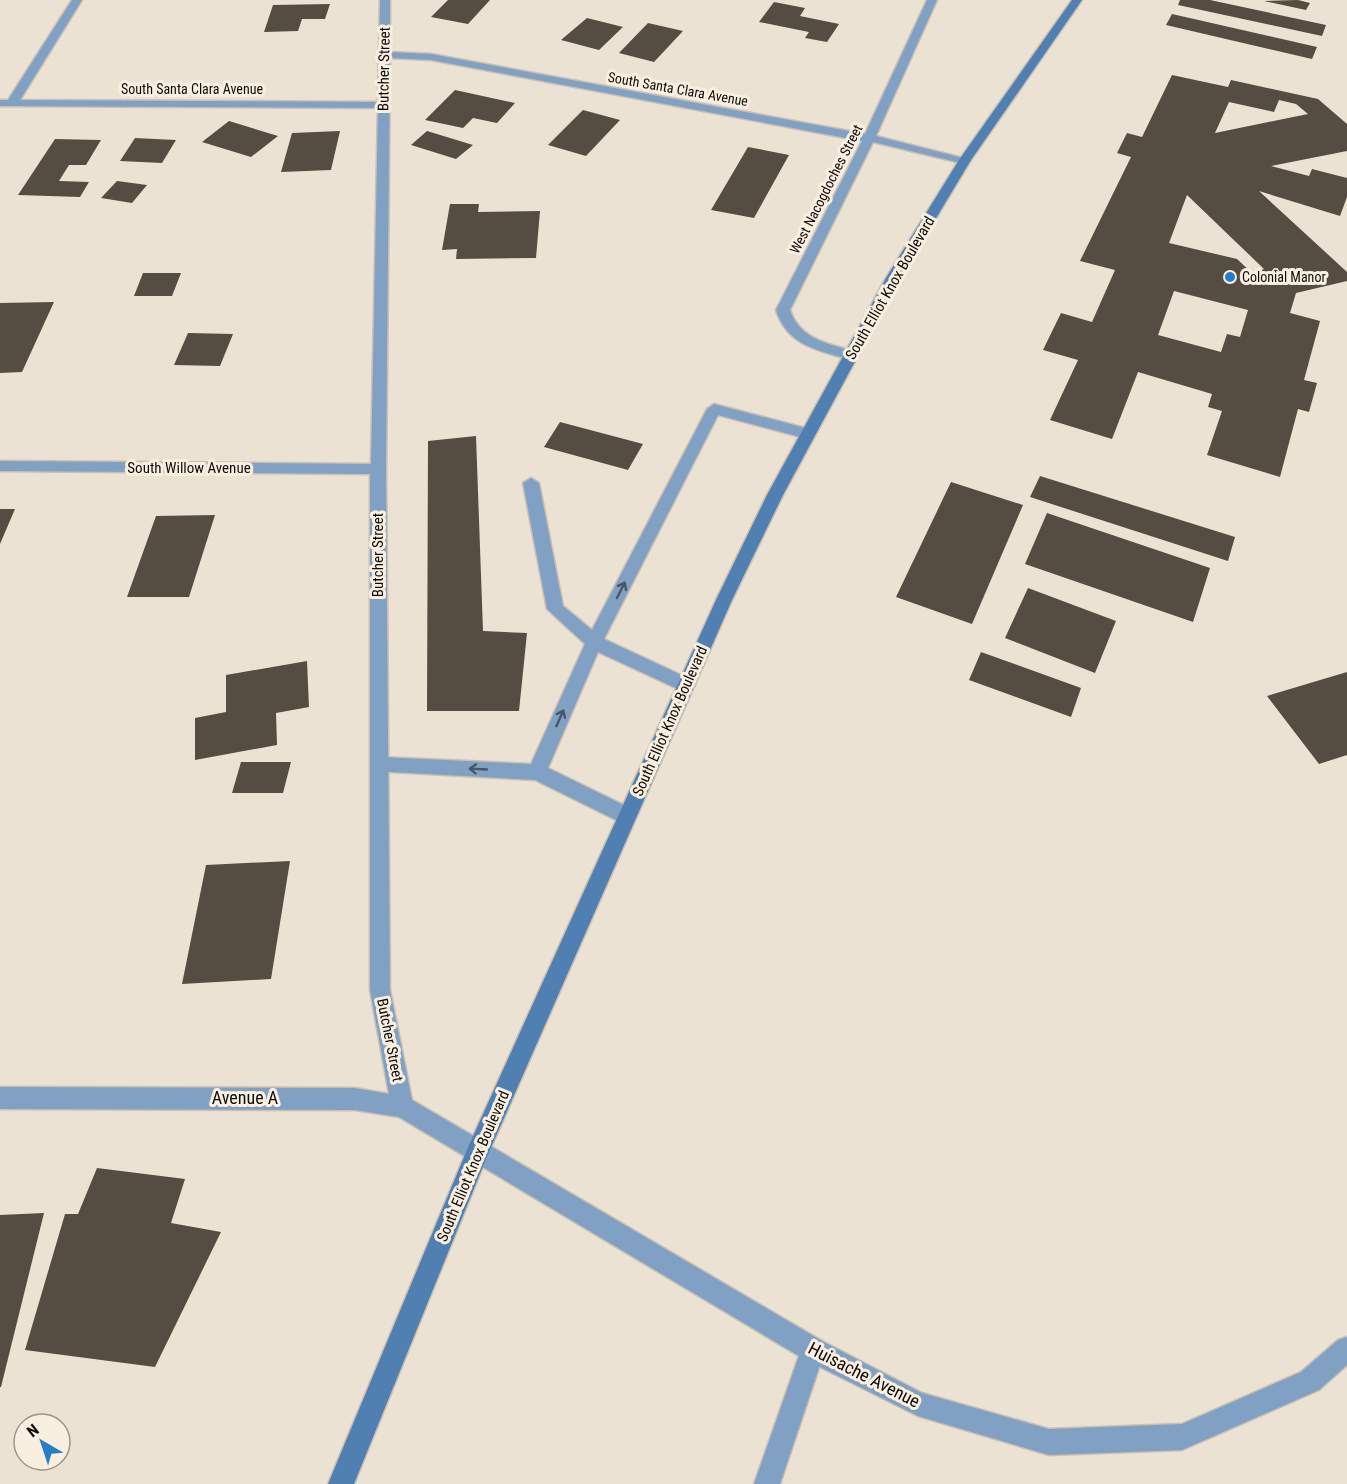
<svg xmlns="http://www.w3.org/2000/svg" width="1347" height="1484" font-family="'Roboto Condensed',sans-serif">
  <rect width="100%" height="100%" fill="#ece2d4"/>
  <path fill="#554d41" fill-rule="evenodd" d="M448 0H490L468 24 431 17Z
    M1180 0H1210L1326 25 1322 36 1178 5Z
    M1298 0 1310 3 1306 10 1264 1Z
    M774 2 805 8 800 16 839 24 827 42 805 38 809 32 759 22Z
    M330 4 325 19H302L298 31 264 32 273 5Z
    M1172 14 1317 47 1312 59 1166 25Z
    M587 18 623 27 599 50 561 40Z
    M648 23 683 31 654 62 619 53Z
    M1172 75 1228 87 1231 80 1318 99 1347 124V151L1271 166 1309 176 1312 169 1347 178V197L1340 216 1259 191 1347 272V281L1296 293 1290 313 1320 321 1304 380 1317 383 1309 412 1298 409 1280 477 1207 455 1222 411 1208 407 1212 394 1138 372 1112 439 1050 420 1078 360 1043 350 1061 313 1092 322 1115 270 1080 261 1131 157 1117 153 1127 133 1142 137ZM1279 100 1296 104 1308 114 1215 133 1229 102 1274 112ZM1187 195 1264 269 1252 273 1237 259 1169 243ZM1174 291 1248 310 1240 337 1227 334 1221 352 1158 335Z
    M455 90 515 103 497 123 473 118 463 128 425 120Z
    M583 110 620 120 586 156 548 145Z
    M229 121 278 136 251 157 202 142Z
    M340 131 331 170 281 172 292 133Z
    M427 131 473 145 456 159 411 145Z
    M135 138 176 140 162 163 120 161Z
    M55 139 101 140 86 165H69L59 181 89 182 80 197 18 195Z
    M748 147 789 155 754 218 711 210Z
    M117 181 147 185 132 203 101 198Z
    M450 204H479L478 212 540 211 536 258 456 259 457 249 442 250Z
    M143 273H181L172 296H134Z
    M54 302 22 372 0 373V303Z
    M188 333 233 334 220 366 174 365Z
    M560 422 643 444 628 470 544 447Z
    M476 436 483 631 527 633 519 711H427L428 441Z
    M1040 476 1235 537 1228 561 1030 497Z
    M951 482 1023 505 972 624 896 597Z
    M0 509H15L0 544Z
    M1047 513 1210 568 1193 622 1025 564Z
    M215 515 189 597H127L156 516Z
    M1028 588 1116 621 1095 673 1005 638Z
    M981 652 1081 688 1071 717 969 680Z
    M307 661 309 707 276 713 277 745 195 760V718L226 712V675Z
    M1347 672V755L1319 764 1267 696Z
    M241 762H291L283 793H232Z
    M290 861 271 979 182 984 206 865Z
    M97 1168 185 1179 171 1223 221 1232 155 1367 25 1350 65 1214H78Z
    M44 1213 1 1387H0V1215Z"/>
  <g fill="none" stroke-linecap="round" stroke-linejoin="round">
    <g stroke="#c9c0b3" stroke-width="3">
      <path id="service" d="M714 404 813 430 815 434 808 439 718 415 604 639 692 680 695 685 692 690H680L598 652 548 768 634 810 636 816 634 822 627 824 620 822 535 780 373 771 370 765 373 759 379 757 531 764 585 644 547 609 523 483 531 478 539 483 563 606 592 630 707 409Z
        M813 1338 822 1341 825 1350 780 1484H754L801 1350 804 1341Z"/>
    </g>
    <g stroke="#c9c0b3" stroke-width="3">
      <path id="minor" d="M72 0H82L20 100 378 102 380 0H390V52L431 54 865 134 927 0H937L876 136 971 160 965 164 873 142 790 310C800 340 829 344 857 352V358L852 360C820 351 787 346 776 310L862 141 431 60 390 58 386 469 390 990 412 1100 822 1341 922 1393 1049 1429 1182 1424 1301 1372 1338 1340 1347 1337V1365L1319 1390 1182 1450 1049 1455 918 1416 804 1359 399 1117 355 1110 0 1109V1087L355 1088 389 1094 370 990V474L0 471V461L371 464 378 108 0 106V100H8Z"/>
    </g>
    <g stroke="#c9c0b3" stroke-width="3">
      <path id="secondary" d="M1072 0H1082L971 160 900 278 783 495 732 600 486 1159 354 1484H328L469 1145 716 600 767 495 886 278 959 160Z"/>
    </g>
    <use href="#service" fill="#81a1c4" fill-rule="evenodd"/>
    <use href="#minor" fill="#81a1c4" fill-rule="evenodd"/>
    <use href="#secondary" fill="#5080b2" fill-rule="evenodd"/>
  </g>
  <defs><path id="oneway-shaft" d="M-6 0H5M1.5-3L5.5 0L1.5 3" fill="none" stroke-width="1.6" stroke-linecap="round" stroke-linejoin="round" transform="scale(1.5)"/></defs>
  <g stroke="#485666">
    <use href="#oneway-shaft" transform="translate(621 590) rotate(-63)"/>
    <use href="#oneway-shaft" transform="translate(560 718) rotate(-66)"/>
    <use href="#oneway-shaft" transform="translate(478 769) rotate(-177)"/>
  </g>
  <circle fill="#287dcb" stroke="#f9efe1" stroke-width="2" cx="1230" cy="277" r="6"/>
  <g text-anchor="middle" stroke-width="6" stroke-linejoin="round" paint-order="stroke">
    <g font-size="14" fill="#0f0c07" stroke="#f9efe1">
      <text x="192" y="94">South Santa Clara Avenue</text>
      <text transform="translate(678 89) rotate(10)" y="5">South Santa Clara Avenue</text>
      <text transform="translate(826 189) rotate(-63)" y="5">West Nacogdoches Street</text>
    </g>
    <g font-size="14" fill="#0f0c07" stroke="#f9efe1" text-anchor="start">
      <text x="1242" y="282">Colonial Manor</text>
    </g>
    <g font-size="15" fill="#0f0c07" stroke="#f9efe1">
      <text transform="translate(384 69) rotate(-89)" y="5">Butcher Street</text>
      <text transform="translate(890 288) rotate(-60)" y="5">South Elliot Knox Boulevard</text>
      <text x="189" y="473">South Willow Avenue</text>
      <text transform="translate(378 555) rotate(-90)" y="5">Butcher Street</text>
      <text transform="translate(670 721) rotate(-66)" y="5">South Elliot Knox Boulevard</text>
      <text transform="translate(390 1040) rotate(79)" y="5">Butcher Street</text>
      <text transform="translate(473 1166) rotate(-67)" y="5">South Elliot Knox Boulevard</text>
    </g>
    <g font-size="18" fill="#0f0c07" stroke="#f9efe1">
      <text x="245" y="1104">Avenue A</text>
      <text transform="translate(864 1375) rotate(27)" y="6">Huisache Avenue</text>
    </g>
  </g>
  <g transform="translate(42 1442) rotate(321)"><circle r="28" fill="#f9efe1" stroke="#9b948a" stroke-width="1.5"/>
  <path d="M0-4.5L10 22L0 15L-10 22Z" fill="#287dcb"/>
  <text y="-9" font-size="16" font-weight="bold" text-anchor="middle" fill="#0f0c07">N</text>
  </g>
</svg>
